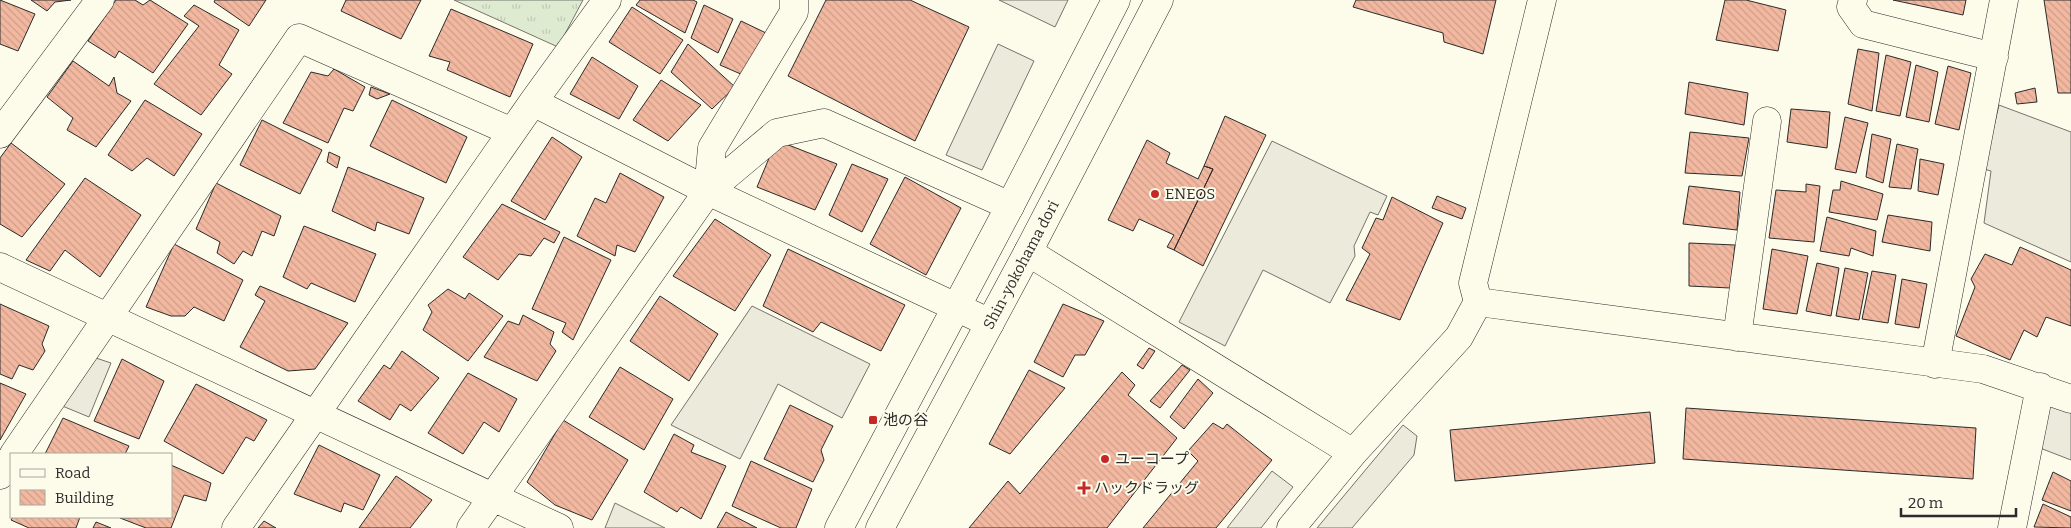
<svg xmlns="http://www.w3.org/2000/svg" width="2071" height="528" font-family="Bitter,'Noto Sans JP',serif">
  <defs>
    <pattern id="grass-tufts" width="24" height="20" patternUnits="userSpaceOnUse" patternTransform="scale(1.25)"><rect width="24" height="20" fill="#deebd1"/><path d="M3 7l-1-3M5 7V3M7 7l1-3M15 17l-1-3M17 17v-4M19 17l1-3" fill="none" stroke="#bfcab4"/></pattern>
    <pattern id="building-back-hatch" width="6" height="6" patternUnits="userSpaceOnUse" patternTransform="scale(1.25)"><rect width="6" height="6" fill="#f2b8a0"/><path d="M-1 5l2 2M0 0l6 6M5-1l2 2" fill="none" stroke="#d09e8a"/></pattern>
  </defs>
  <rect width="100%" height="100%" fill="#fdfbea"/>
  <path fill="url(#grass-tufts)" stroke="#74746e" d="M454 0H583L558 47Z"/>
  <path fill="#eceadb" stroke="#74746e" d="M999 0H1068L1055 27Z
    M998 44 1034 61 982 170 946 155Z
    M1999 105 2071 132V262L1984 223 1991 171 1984 169Z
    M1272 141 1387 196 1378 215 1370 212 1354 246 1355 256 1330 303 1263 270 1225 346 1179 322Z
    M752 306 870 364 842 418 778 384 740 459 671 425Z
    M93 357 111 363 89 417 60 405Z
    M2047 402 2071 411V460L2040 448Z
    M1403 425 1417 436 1414 455 1352 528H1317Z
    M1272 471 1293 487 1261 528H1227Z
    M615 503 665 528H605Z"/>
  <path fill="url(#building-back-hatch)" stroke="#2b2b2b" d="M0 0 35 14 18 51 0 44Z
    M31 0H71L55 2 47 11Z
    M116 0H135L143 5 150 0 188 24 153 73 119 51 115 58 88 41Z
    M215 0H266L249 26 214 2Z
    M346 0H421L401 39 341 11Z
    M640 0H693L697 2 685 33 636 5Z
    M826 0H910L969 27 915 141 788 76Z
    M1356 0H1496L1483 54 1444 42 1443 33 1353 7Z
    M1725 0H1746L1786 10 1778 51 1716 40Z
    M1893 0H1966L1963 15Z
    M2044 0H2071V93H2058Z
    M194 5 239 30 219 65 232 74 201 115 154 84 199 26 184 16Z
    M704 5 733 19 718 53 691 38Z
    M632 7 683 40 660 74 609 42Z
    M451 9 533 44 510 97 447 70 450 62 429 56Z
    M741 21 766 33 743 75 720 65Z
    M688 44 735 87 712 109 671 72Z
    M1858 49 1879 53 1872 111 1848 104Z
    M1886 55 1911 62 1900 116 1876 111Z
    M592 57 638 86 619 119 570 94Z
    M73 61 109 86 114 77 117 93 131 101 96 147 67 130 73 118 47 97Z
    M1916 65 1938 72 1929 122 1906 117Z
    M1948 66 1971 73 1959 130 1935 124Z
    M334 69 365 87 353 111 344 108 328 143 283 123 311 72 328 76Z
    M661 80 701 105 668 141 633 120Z
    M1689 82 1748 93 1744 125 1685 114Z
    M371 87 390 94 377 99 369 95Z
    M2035 88 2037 102 2017 104 2015 93Z
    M145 100 202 134 174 176 147 158 132 171 108 155Z
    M392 100 467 137 446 183 370 146Z
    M1791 109 1830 112 1827 148 1787 142Z
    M1225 116 1266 135 1203 266 1174 250 1213 169 1204 166Z
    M1845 117 1868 123 1856 173 1835 169Z
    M262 120 322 150 300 194 240 165Z
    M1690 132 1749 138 1742 176 1685 173Z
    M1872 134 1891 139 1883 183 1866 177Z
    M552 137 582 157 545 220 511 201Z
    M1147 140 1170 153 1166 163 1198 179 1204 166 1213 169 1174 250 1167 247 1174 235 1139 219 1133 231 1108 220Z
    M11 143 65 184 22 237 0 224V158Z
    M786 144 837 164 815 210 757 187 772 151Z
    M1897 144 1918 149 1911 189 1889 187Z
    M329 152 340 157 337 168 327 162Z
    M1920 159 1944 164 1938 195 1918 191Z
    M852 164 888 179 862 232 829 215Z
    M348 167 424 198 409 234 377 222 375 231 332 211Z
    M620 173 664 197 635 252 617 245 615 256 577 236 595 198 606 203Z
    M905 177 961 208 926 275 870 244Z
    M85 178 141 215 100 277 65 250 50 271 26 260Z
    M1841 181 1883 194 1877 220 1829 212 1833 190H1840Z
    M216 183 281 216 274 236 262 231 252 256 243 251 234 264 217 253 220 242 196 229Z
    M1806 184 1820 186 1814 242 1769 238 1776 190 1806 192Z
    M1689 186 1740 192 1737 230 1683 224Z
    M1437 196 1466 208 1462 219 1432 208Z
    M1392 197 1443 223 1400 320 1346 300 1370 254 1362 248 1376 218 1383 220Z
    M502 204 560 232 554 243 544 238 531 256 519 254 498 280 463 257Z
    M1888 215 1932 222 1930 251 1882 242Z
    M1827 217 1876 231 1873 256 1851 248 1849 256 1820 251Z
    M715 219 771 255 735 311 673 276Z
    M304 226 376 254 355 302 311 283 307 289 283 277Z
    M564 237 611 260 573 340 562 332 566 323 532 309Z
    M1689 243 1735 245 1730 288 1689 286Z
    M174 244 243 280 224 321 194 307 185 316H171L146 307Z
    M2020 247 2071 270V326L2046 317 2037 337 2024 330 2010 360 1956 336 1975 287 1971 279 1985 254 2012 265Z
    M788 249 905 305 881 351 821 322 813 332 763 306Z
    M1772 249 1808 256 1797 314 1763 309Z
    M1817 263 1839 268 1831 316 1806 311Z
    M1845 268 1868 273 1859 320 1836 316Z
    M1872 271 1896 275 1888 323 1862 319Z
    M1902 279 1927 284 1919 328 1895 324Z
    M260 286 348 323 315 369 288 371 240 347 265 301 255 295Z
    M448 289 465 299 469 293 503 316 468 361 423 330 432 312 428 305Z
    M660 296 718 334 689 381 630 341Z
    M0 304 49 326 42 344 45 351 33 370 19 365 12 379 0 374Z
    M1063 304 1104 321 1085 355H1075L1063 377 1034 362Z
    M523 315 554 332 550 344 556 351 537 381 484 357 508 321 519 325Z
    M1149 348 1155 351 1143 369 1137 365Z
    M402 351 439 378 411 411 400 404 390 420 358 401 384 365 390 369Z
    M122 359 164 381 139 439 94 421Z
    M1182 365 1190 370 1160 408 1150 401Z
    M620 367 673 399 644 450 589 417Z
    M1029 370 1065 388 1010 454 989 444Z
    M1122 372 1135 385 1128 395 1177 438 1107 528H969L1008 481 1020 494Z
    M468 373 517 399 499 432 484 422 463 454 428 433Z
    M1198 379 1213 393 1184 429 1170 417Z
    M0 383 26 394 0 440Z
    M196 384 267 420 254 441 246 437 223 474 164 441Z
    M790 405 833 426 821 450 824 460 813 482 764 459Z
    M1686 408 1976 428 1973 479 1683 459Z
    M1650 412 1655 463 1455 481 1450 430Z
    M63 418 129 446 125 454H45Z
    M563 420 628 460 592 520 555 505 527 482Z
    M1213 423 1223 429 1227 424 1272 460 1216 528H1143L1198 461 1188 451Z
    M674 434 694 445 691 452 726 466 701 519 681 507 677 512 644 492Z
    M319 445 380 475 363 510 344 503 341 512 294 494Z
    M751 461 812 489 796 528H781L732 506Z
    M171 465 211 483 206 501 184 495 171 528H146L120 518 171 517Z
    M2053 472 2071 481V511L2042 500Z
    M396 476 432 500 410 528H359Z
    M2043 504 2071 517V528L2034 527Z
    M726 512 757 528H717Z
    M13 517H80L76 528H29L11 520Z
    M264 521 276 528H258Z
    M96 522 111 528H93Z"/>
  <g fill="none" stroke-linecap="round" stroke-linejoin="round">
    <g stroke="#2b2b2b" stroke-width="29">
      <path id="minor" d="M1853 0 1851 7 1863 24 1994 57
        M533 102 708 191 990 323
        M0 134 100 0
        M708 191 712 148 794 12V0
        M1028 252 1353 453
        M0 267 559 528
        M1478 302 1983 369 2071 399
        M1737 337 1767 121
        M1935 364 2004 0
        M14 454 299 38 512 132
        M0 475 11 459
        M236 528 533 102 607 0
        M471 528 708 191 777 133 824 123 1010 206
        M1291 528 1353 453 1459 337 1478 302 1473 283 1542 0
        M2012 528 2040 387"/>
    </g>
    <g stroke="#2b2b2b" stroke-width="29">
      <path id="major" d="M839 528 1010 206 1116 0
        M880 528 1028 252 1159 0"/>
    </g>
    <use href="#minor" stroke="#fdfbea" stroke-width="28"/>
    <use href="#major" stroke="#fdfbea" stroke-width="28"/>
  </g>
  <g fill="#c62828" stroke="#fdfbea" stroke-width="2">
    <circle cx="1155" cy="194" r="5"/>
    <rect x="868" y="415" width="10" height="10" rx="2.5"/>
    <circle cx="1105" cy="459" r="5"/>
    <path d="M1081.5 480.5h5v5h5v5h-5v5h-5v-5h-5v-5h5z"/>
  </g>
  <g text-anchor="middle" stroke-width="4" stroke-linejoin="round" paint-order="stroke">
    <g font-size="15" fill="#2b2b2b" stroke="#fdfbea" text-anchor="start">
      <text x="1165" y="199">ENEOS</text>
      <text x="883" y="425">池の谷</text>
      <text x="1115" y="464">ユーコープ</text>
      <text x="1094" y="493">ハックドラッグ</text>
    </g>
    <g font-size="15" fill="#2b2b2b" stroke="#fdfbea">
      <text transform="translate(1021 265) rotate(-62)" y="5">Shin-yokohama dori</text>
    </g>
  </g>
  <rect x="10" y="453" width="162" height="65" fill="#fdfbea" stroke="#a9a89e"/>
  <rect x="20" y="469" width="25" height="8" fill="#fdfbea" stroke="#a9a89e"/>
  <text x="55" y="478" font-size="15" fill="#2b2b2b">Road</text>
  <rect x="20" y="490" width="25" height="15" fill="url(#building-back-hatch)" stroke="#a9a89e"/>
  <text x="55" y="503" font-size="15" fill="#2b2b2b">Building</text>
  <path d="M1901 508v8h115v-8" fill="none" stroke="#2b2b2b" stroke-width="2.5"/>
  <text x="1908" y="508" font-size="15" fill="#2b2b2b" stroke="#fdfbea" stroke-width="4" paint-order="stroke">20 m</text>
</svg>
